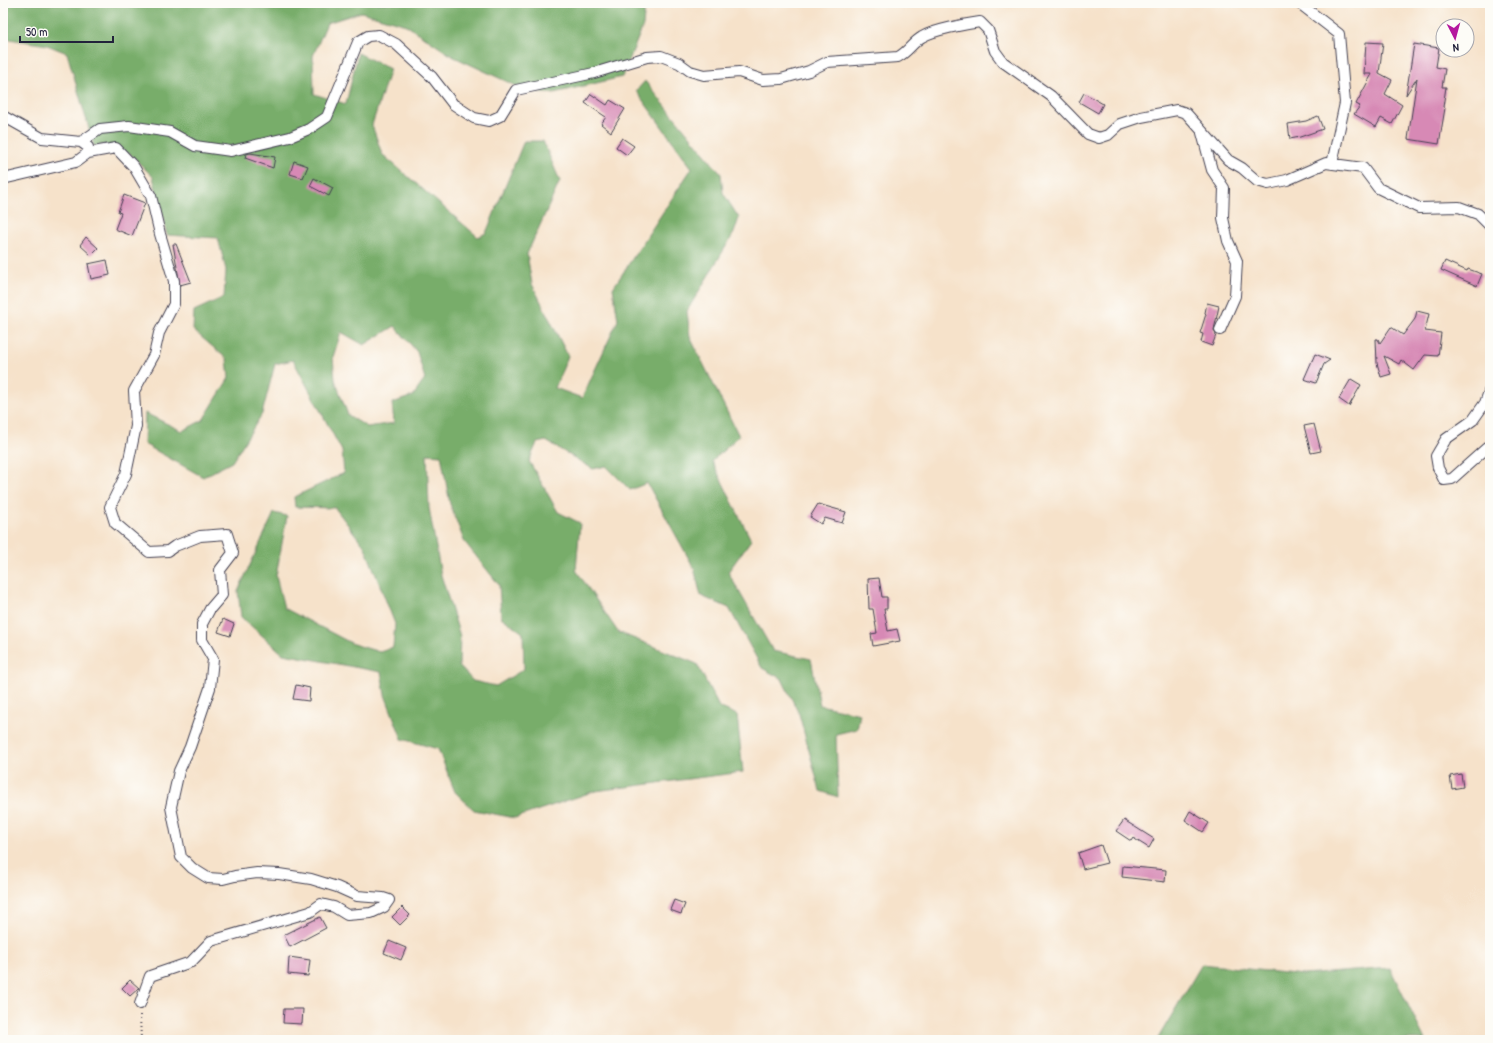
<svg xmlns="http://www.w3.org/2000/svg" width="1493" height="1043" font-family="'Patrick Hand',sans-serif">
  <rect width="100%" height="100%" fill="#fdfcf7"/>
  <filter id="ink" filterUnits="userSpaceOnUse"><feTurbulence type="fractalNoise" baseFrequency=".025" numOctaves="2"/><feDisplacementMap in="SourceGraphic" scale="8" xChannelSelector="R" yChannelSelector="G"/><feConvolveMatrix kernelMatrix="1 2 1 2 8 2 1 2 1" color-interpolation-filters="sRGB"/></filter>
  <filter id="wash" filterUnits="userSpaceOnUse"><feTurbulence type="fractalNoise" baseFrequency=".012" numOctaves="4" result="noise"/><feDisplacementMap in="SourceGraphic" scale="16" xChannelSelector="R" yChannelSelector="G"/><feGaussianBlur stdDeviation="0.9" result="paint"/><feColorMatrix in="noise" values="0 0 0 0 0 0 0 0 0 0 0 0 0 0 0 0 0 1.4 0 .05"/><feComposite in="paint" operator="in"/></filter>
  <g filter="url(#wash)">
    <rect width="100%" height="100%" fill="#f6e2ca"/>
    <path fill="#78ad6a" stroke="#4d6852" fill-rule="evenodd" d="M3 3H645L643 26 622 77 554 93 527 91 452 56 406 25 361 12 327 23 313 56 314 94 346 104 358 53 390 69 372 125 382 154 478 237 486 233 524 141H543L560 181 527 254 532 284 568 356 555 388 582 398 618 320 613 288 692 168 636 91 645 81 721 174 723 193 739 218 734 233 687 311 690 337 739 436 712 461 751 540 728 572 773 651 811 659 820 705 860 714 857 729 836 734 838 797 820 791 799 714 782 679 762 668 729 608 701 596 694 568 647 483 630 490 606 466 593 469 546 441 537 443 529 461 558 512 580 523 576 570 618 632 697 664 719 707 737 715 743 772 595 791 515 818 474 810 455 792 438 749 402 739 385 695 381 672 283 654 241 617 238 591 274 513 287 516 276 576 284 608 353 644 380 652 393 647 395 624 365 547 335 508 295 507 294 497 344 473 342 451 293 360 275 364 262 414 232 462 203 477 144 444 145 413 182 431 203 420 229 378 227 359 193 330 194 311 224 297 226 270 218 238 167 235 153 177 130 154 103 145 94 146 67 53 47 45 3 38ZM395 326 417 352 425 379 413 396 392 403 394 423 367 427 348 415 335 380 333 357 341 332 364 345ZM427 454 441 455 450 504 464 541 499 585 501 617 523 633 524 669 496 686 473 681 459 666 460 636 441 575 429 508Z
      M1202 964 1303 975 1390 968 1425 1040H1157Z"/>
    <g id="blocks">
      <path fill="#d789b5" d="M1366 42 1383 43 1379 73 1392 80 1385 94 1402 105 1392 124 1381 118 1376 127 1354 114 1360 106 1356 104 1372 74H1364Z
        M1414 44 1439 48 1436 67 1445 69 1442 87H1446L1443 107 1445 108 1439 144 1408 139 1417 78 1406 95Z
        M1084 93 1103 104 1098 113 1079 102Z
        M591 94 607 105 610 100 625 109 611 132 601 124 606 117 585 103Z
        M1318 116 1323 129 1300 137 1290 139 1288 124 1306 121Z
        M622 138 634 146 627 155 616 147Z
        M250 153 275 157 273 168 245 158 246 154Z
        M294 161 308 166 303 178 290 174Z
        M314 178 333 188 329 196 310 186Z
        M124 195 145 203 132 236 115 229 121 213 118 212Z
        M86 237 98 248 91 255 80 245Z
        M173 244H176L191 282 180 285Z
        M107 260 110 275 91 279 88 264Z
        M1445 261 1467 271 1468 269 1482 274 1477 286 1441 270Z
        M1207 303 1219 306 1214 330 1216 335 1212 346 1201 342 1203 334 1200 333 1206 314 1205 313Z
        M1417 311 1429 314 1425 331 1441 333 1438 356 1425 355 1414 370 1401 360 1399 364 1384 356 1391 374 1381 377 1377 363 1376 339H1378L1380 343 1391 327 1403 335 1415 319Z
        M1315 354 1330 360 1324 364 1316 383 1304 379Z
        M1351 379 1361 385 1349 406 1339 399Z
        M1314 424 1321 451 1311 453 1304 426Z
        M818 504 846 512 842 523 825 518 821 524 810 517Z
        M879 578 882 597H887V609H884L888 631 897 629 900 641 873 646 871 634 877 633 873 609H869L868 579Z
        M223 619 234 624 230 636 218 632Z
        M296 685 310 688 309 701 293 699Z
        M1461 774 1463 787 1452 789 1450 776Z
        M1190 811 1209 823 1203 832 1185 820Z
        M1124 820 1154 839 1149 848 1133 838 1131 841 1116 831Z
        M1101 845 1107 863 1083 869 1078 853Z
        M1123 866 1166 870 1165 882 1122 877Z
        M674 900 685 904 681 914 670 910Z
        M402 907 410 915 400 925 392 917Z
        M320 917 326 928 290 947 284 935Z
        M389 941 406 948 401 960 384 953Z
        M289 957 310 960 308 976 288 974Z
        M130 980 139 988 130 996 122 988Z
        M284 1009H303L302 1024 283 1023Z"/>
    </g>
  </g>
  <g filter="url(#ink)">
    <use href="#blocks" fill-opacity="0" stroke="#423f50" stroke-width="1"/>
    <g fill="none" stroke-linecap="round" stroke-linejoin="round">
      <g stroke="#423f50" stroke-width="12">
        <path id="minor" d="M1299 3 1339 34 1345 103 1332 164
          M3 116 42 138 81 142 88 147V153L76 162 3 179
          M1202 133 1212 170 1224 188 1223 218 1228 241 1237 261 1235 296 1220 330
          M81 142 100 129 129 126 170 132 195 146 231 151 290 137 309 129 327 117 358 42 368 36 379 35 396 44 432 77 453 104 474 118 489 121 500 116 516 90 594 73 647 57 661 56 679 63 690 71 704 75 739 72 763 80 781 79 809 71 827 62 898 57C908 52 913 42 922 37 933 30 966 24 980 22L988 30 995 51 1003 62 1051 96 1088 134 1099 138 1108 135 1120 124 1141 117 1177 110 1186 113 1228 160 1242 168 1257 181 1268 184 1287 180 1326 163 1363 168 1378 188 1419 208 1459 207 1478 214 1490 226
          M88 153 116 148 134 167 151 196 160 234 174 281V304L159 333 154 355 134 391 136 426 126 474 110 507 115 523 149 552 168 551 175 546 200 536 227 534 233 553 220 570 222 595 210 609 202 624V640L213 659 210 688 190 747 179 771 171 807 181 857 192 868 208 878 223 879 235 876 257 873 279 874 311 879 337 887 357 896 383 898 389 900 384 907 371 913 347 915 334 907 321 904 310 912 211 941 191 962 150 976 140 1004
          M1490 389 1485 403 1473 420 1446 439 1436 456 1438 468 1444 480 1452 479 1490 445"/>
      </g>
      <path stroke="#423f50" stroke-width="2" stroke-dasharray="1 3" stroke-linecap="butt" d="M140 1015 141 1040"/>
      <use href="#minor" stroke="#fff" stroke-width="10"/>
    </g>
  </g>
  <rect width="1493" height="1043" fill="none" stroke="#fdfcf7" stroke-width="16"/>
  <g transform="translate(1455 38) rotate(174)"><circle r="19" fill="#fdfcf7" stroke="#a5a5ac"/>
  <path d="M0-3L7 15L0 10L-7 15Z" fill="#b5179e"/>
  <text y="-6" font-size="11" font-weight="bold" text-anchor="middle" fill="#22223b">N</text>
  </g>
  <path d="M20 36v6h93v-6" fill="none" stroke="#22223b" stroke-width="2"/>
  <text x="26" y="36" font-size="12" fill="#22223b" stroke="#fdfcf7" stroke-width="3" paint-order="stroke">50 m</text>
</svg>
